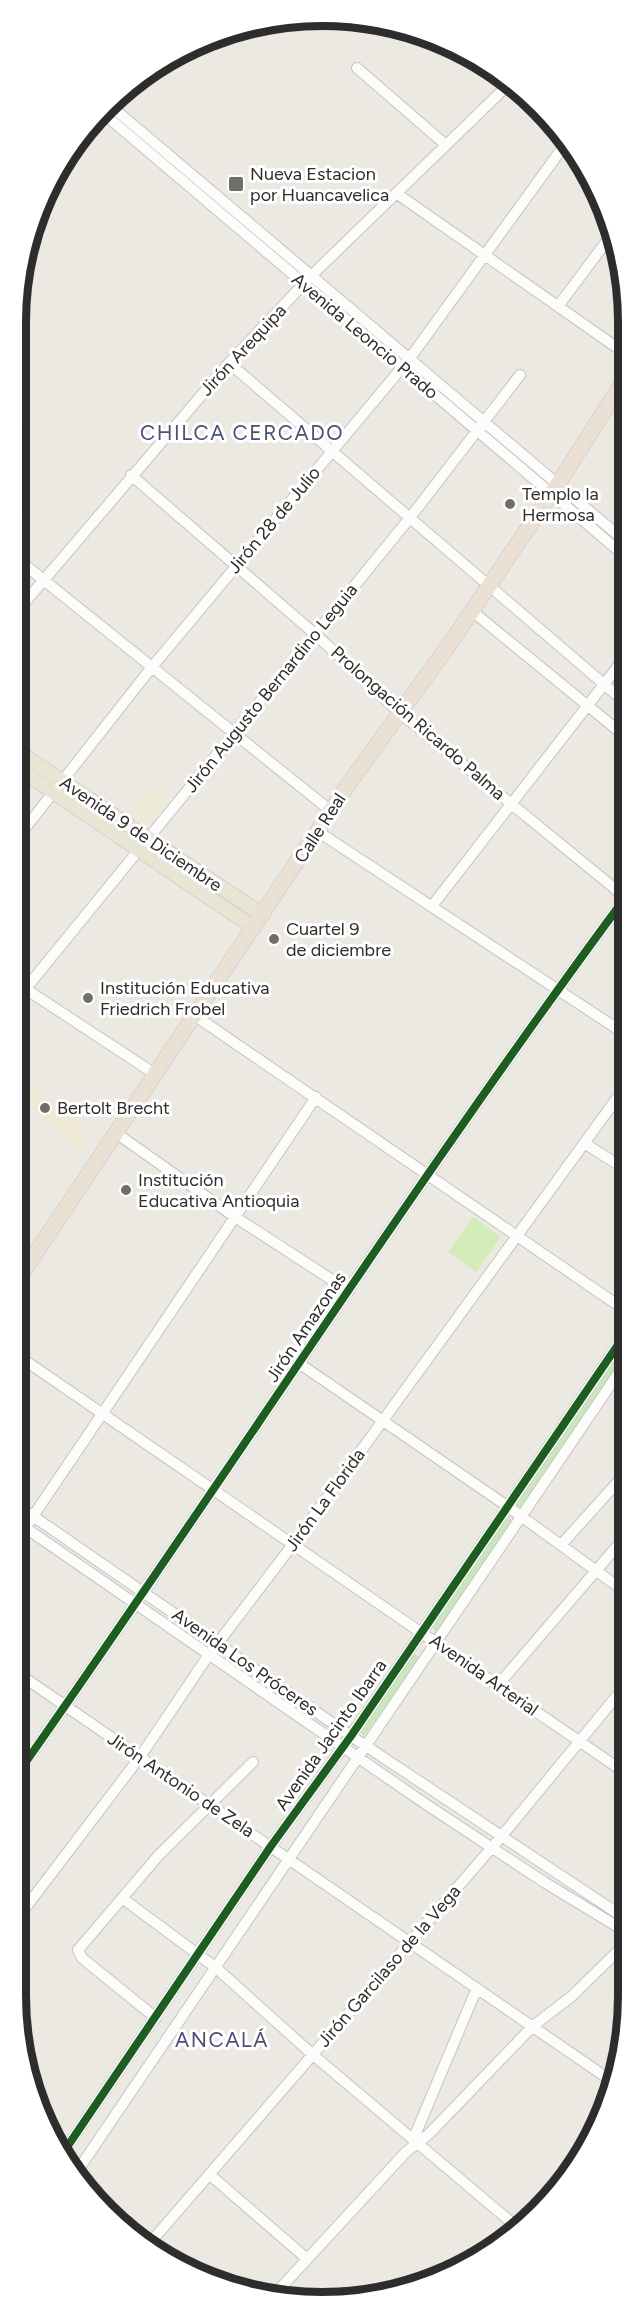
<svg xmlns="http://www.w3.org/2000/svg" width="644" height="2317" font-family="Figtree,sans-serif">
  <rect width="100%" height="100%" fill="#ece8e2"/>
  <path fill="#efe9d7" d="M154 784 169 798 144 827 128 814Z
    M30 1080 89 1136 80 1152 18 1095V1090Z"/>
  <path fill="#c9e8b9" d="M624 1343V1358L519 1509 514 1504Z
    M507 1516 514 1522 436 1632 432 1627Z
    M413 1653 420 1658 364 1736 361 1733Z"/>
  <path fill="#d4ecb7" d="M473 1217 501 1237 476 1272 448 1252Z"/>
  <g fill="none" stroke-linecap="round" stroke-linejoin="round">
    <g stroke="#c5c4c3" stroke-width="12">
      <path id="minor" d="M357 68 446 145
        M112 107 626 542
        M104 114 626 557
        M396 193 626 354
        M559 305 612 234
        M229 363 626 703
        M131 475 315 634 399 712 625 897
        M20 561 331 811
        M20 608 229 363 312 275 509 84
        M472 611 626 737
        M317 831 625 1034
        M19 836 152 667 410 358 566 143
        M432 906 626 656
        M18 984 155 1074
        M18 998 409 519 520 375
        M194 1015 625 1310
        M116 1133 235 1217 349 1291
        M584 1143 625 1169
        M17 1355 624 1772
        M300 1364 507 1506 624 1591
        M17 1505 351 1736 623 1917
        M17 1522 427 1805 544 1882 623 1930
        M17 1540 316 1097
        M561 1545 624 1475
        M16 1672 613 2082
        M498 1685 624 1538
        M16 1776C221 1485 413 1184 625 898
        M122 1898 215 1967 312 2054 518 2228
        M23 1911 140 1757 208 1656 294 1543 625 1087
        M156 2018 82 1958 78 1950 158 1856 253 1762
        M413 2140 477 1988
        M63 2153 271 1846 351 1736 624 1336
        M76 2173 624 1365
        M209 2174 306 2258
        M85 2187 186 2270
        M150 2243 501 1837 624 1687
        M275 2294 406 2152 429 2134 533 2026 572 1996 623 1946"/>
    </g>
    <g stroke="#c6c5c3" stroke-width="15">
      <path id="major" d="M19 752 263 915
        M19 769 254 928"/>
    </g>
    <g stroke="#c6c5c3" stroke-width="16">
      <path id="highway" d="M17 1281 350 782 451 642 558 484 626 377"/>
    </g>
    <use href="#minor" stroke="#fcfcfb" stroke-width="10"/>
    <use href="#major" stroke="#e9e5d4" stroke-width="14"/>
    <use href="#highway" stroke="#eae0d4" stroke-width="15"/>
    <g stroke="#fff" stroke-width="11">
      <path id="cycleway" d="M16 1776C221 1485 413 1184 625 898
        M63 2153 271 1846 351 1736 624 1336"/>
    </g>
    <use href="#cycleway" stroke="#1b5e20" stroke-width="8"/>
  </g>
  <g fill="#706e6c" stroke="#fff" stroke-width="2">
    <rect x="228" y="176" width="16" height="16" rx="3"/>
    <circle cx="510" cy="504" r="6"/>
    <circle cx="274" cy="939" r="6"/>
    <circle cx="88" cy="998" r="6"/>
    <circle cx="45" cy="1108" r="6"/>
    <circle cx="126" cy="1190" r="6"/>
  </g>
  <g text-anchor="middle" stroke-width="6" stroke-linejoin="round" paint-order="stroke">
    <g font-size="18" fill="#2d2d2d" stroke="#fff" text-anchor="start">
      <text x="250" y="180">Nueva Estacion<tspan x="250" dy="21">por Huancavelica</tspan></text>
      <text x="522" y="500">Templo la<tspan x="522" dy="21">Hermosa</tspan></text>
      <text x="286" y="935">Cuartel 9<tspan x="286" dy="21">de diciembre</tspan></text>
      <text x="100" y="994">Institución Educativa<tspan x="100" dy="21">Friedrich Frobel</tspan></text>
      <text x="57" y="1114">Bertolt Brecht</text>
      <text x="138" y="1186">Institución<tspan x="138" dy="21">Educativa Antioquia</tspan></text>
    </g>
    <g font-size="18" fill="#2d2d2d" stroke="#fff">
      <text transform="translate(365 336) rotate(40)" y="6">Avenida Leoncio Prado</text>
      <text transform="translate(243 350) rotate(-47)" y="6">Jirón Arequipa</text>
      <text transform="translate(274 520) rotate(-50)" y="6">Jirón 28 de Julio</text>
      <text transform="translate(271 688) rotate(-51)" y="6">Jirón Augusto Bernardino Leguia</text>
      <text transform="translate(418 723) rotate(41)" y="6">Prolongación Ricardo Palma</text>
      <text transform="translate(320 828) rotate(-57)" y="6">Calle Real</text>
      <text transform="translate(141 834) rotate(34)" y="6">Avenida 9 de Diciembre</text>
      <text transform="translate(306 1327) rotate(-56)" y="6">Jirón Amazonas</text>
      <text transform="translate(325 1500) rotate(-54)" y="6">Jirón La Florida</text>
      <text transform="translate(245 1662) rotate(35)" y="6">Avenida Los Próceres</text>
      <text transform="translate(484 1675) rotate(35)" y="6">Avenida Arterial</text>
      <text transform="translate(331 1735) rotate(-55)" y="6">Avenida Jacinto Ibarra</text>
      <text transform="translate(181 1785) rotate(34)" y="6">Jirón Antonio de Zela</text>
      <text transform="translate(389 1966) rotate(-49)" y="6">Jirón Garcilaso de la Vega</text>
    </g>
    <g font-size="21" letter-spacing="1.5" fill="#4a4e81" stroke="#fff">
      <text x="242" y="440">CHILCA CERCADO</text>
      <text x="222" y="2047">ANCALÁ</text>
    </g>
  </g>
  <path d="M0 0H644V2317H0ZM322 26H322A296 296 0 0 1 618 322V1996A296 296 0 0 1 322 2292H322A296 296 0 0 1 26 1996V322A296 296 0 0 1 322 26Z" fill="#fff" fill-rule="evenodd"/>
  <path fill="none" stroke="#2d2d2d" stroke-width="8" d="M322 26H322A296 296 0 0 1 618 322V1996A296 296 0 0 1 322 2292H322A296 296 0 0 1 26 1996V322A296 296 0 0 1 322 26Z"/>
</svg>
